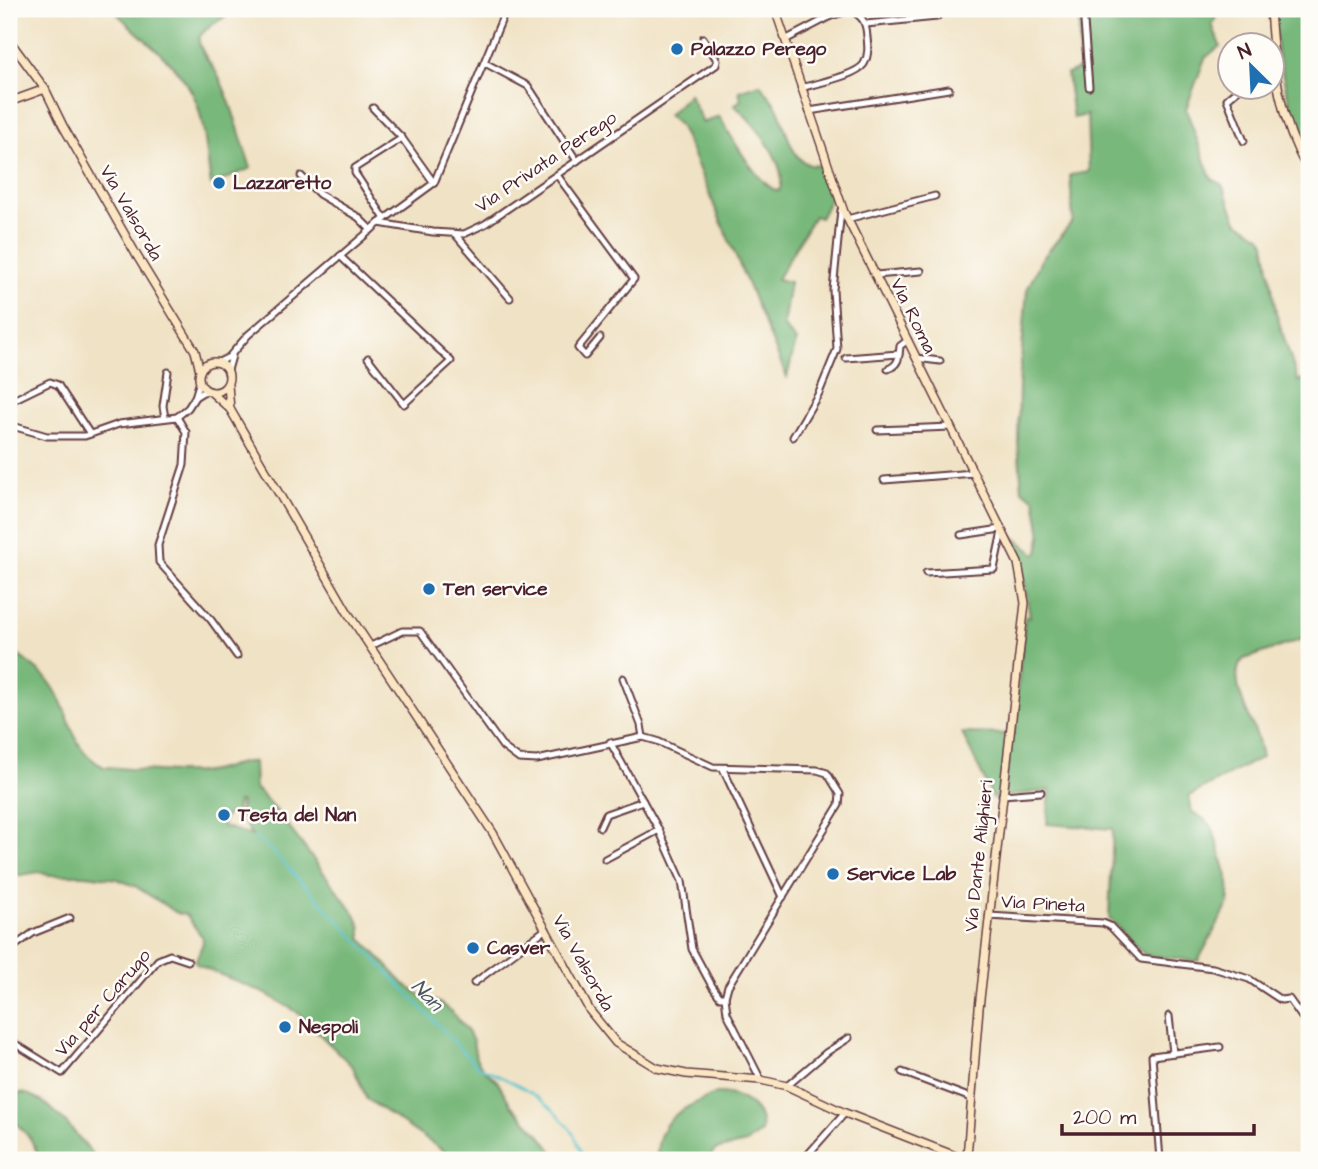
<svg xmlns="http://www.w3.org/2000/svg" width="1318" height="1169" font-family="'Architects Daughter',sans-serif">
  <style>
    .forest { fill: #78b87a; stroke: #616c52; stroke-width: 2; fill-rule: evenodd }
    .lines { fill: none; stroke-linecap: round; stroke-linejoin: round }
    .stream { stroke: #53c0cc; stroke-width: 2 }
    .street-casing { stroke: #633c42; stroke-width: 9 }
    .secondary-casing { stroke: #633c42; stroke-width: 10 }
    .street { stroke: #fff; stroke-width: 5 }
    .secondary { stroke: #fbe6c4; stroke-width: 7 }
    .poi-dot { fill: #1f6fb2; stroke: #fdfcf7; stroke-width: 2.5 }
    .labels { text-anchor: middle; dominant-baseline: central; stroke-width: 5; stroke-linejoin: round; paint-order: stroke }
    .poi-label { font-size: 19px; font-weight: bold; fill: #4a1f2b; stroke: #fdfcf7; text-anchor: start }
    .street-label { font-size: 19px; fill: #4a1f2b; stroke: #fdfcf7 }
    .water-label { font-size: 21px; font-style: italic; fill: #4d5763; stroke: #fdfcf7 }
  </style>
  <rect width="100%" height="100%" fill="#fdfcf7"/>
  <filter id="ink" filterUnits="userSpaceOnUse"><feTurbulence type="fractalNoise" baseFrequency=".0143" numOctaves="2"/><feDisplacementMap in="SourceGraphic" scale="14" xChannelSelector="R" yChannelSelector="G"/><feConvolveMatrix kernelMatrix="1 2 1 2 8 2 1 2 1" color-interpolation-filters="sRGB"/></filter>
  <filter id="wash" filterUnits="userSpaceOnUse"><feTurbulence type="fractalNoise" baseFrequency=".00686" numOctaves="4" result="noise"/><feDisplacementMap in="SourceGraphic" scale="28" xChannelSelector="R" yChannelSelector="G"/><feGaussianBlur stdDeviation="1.57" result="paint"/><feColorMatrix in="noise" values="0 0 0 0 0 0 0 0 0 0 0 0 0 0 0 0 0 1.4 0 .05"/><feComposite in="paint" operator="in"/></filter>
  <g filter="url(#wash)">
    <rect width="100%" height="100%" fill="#f0e2c4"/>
    <g class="forest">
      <path d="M113,9H237C229,15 201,29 199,39C198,49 211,64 216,72C232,101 240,137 251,168L211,185C207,159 205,125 196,101C181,63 139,38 113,9Z"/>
      <path d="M1079,9H1214L1216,19L1212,24L1220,46L1205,58L1186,109L1211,178L1222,185L1237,221L1261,236L1265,243L1276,313L1298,381L1309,379V637L1244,659C1226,674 1249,716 1256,734C1259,741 1260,749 1262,757L1189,796L1192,812L1204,819L1213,829L1229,883V903L1198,961L1145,955L1109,918L1113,829L1047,824L1050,790L993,798L962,733L1013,734L1025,616L1030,617L1021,562L1006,531L1035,554L1038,553L1041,536L1035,499L1022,490L1018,443L1019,385L1027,290L1041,260L1073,221L1070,175L1089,172L1087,115L1073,118L1067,74L1079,69Z"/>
      <path d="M1273,9H1309V142H1302L1298,137L1277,52Z"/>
      <path d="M760,84C766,92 772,99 777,107C786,124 791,170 818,165L832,196L820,218L814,216L777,279L790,282L783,326L796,341L787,377L689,146L679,125L668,115L689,94L703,123L719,116C730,134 759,188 779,191C791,166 753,121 734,105L741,100L739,91Z"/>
      <path d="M9,648C22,659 41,670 51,684C73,714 68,749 104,767C137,769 172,774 205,772C221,771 241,760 254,762L255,788L275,809L355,914L361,928V938L403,983L426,999L438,1002L451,1011L467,1030L473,1041L476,1058L483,1069L497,1081L511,1105L541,1136L559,1160H457L367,1099L353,1067L297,1012L266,994L198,965L195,962L203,943L202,937L186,915L177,913L135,886L117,879L86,875H48L39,872L15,876L9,871V814L12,803L9,786ZM238,802H241C237,821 244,822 253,836L222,826C223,817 227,813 236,812Z"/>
      <path d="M21,1093C49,1096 80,1139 97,1160H41L30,1138L9,1115V1094Z"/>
      <path d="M717,1093C737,1092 766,1108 761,1132L746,1143L715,1150L707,1160H657C656,1117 682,1109 717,1093Z"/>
    </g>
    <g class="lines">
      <path class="stream" d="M254,837L269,848L477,1066C514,1082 545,1096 571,1130C577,1138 580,1151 584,1160"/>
    </g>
  </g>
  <g filter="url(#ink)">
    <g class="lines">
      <g class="street-casing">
        <g id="street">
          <path d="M1083,9L1089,87"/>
          <path d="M866,24L937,17"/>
          <path d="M785,40L831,16L851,10C863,17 866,22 867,37C868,46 869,55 864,64C856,76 816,83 801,88"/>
          <path d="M485,63L528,86L577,161"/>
          <path d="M1240,88L1227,99L1244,141"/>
          <path d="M373,108L402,138"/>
          <path d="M809,111L949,89"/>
          <path d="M557,175L634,279L578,348L585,356L600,338"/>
          <path d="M301,176L319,194L358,217L371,230"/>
          <path d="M385,219L355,173V168L402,138L434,183"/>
          <path d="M847,219L935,196"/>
          <path d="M379,223L433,232L464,234L485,224L716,65L717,60L703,38"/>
          <path d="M455,234L510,298"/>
          <path d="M340,256L451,361L404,404L368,358"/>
          <path d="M876,275L921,271"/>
          <path d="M846,358L899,354"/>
          <path d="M916,358L940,361"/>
          <path d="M219,362L229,357L248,335L379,223L434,183L506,9"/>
          <path d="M888,369C899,365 899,357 900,346L908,340"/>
          <path d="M228,370L232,356"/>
          <path d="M195,397L203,392L210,391"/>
          <path d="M9,402L50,382L58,385L90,434"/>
          <path d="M177,417L186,432L184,465L158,545L159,562L211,620L237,656"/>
          <path d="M165,418L163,406L168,372"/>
          <path d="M9,425L47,436H85L119,424L177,417L188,408L195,397L200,381"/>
          <path d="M877,430L951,427"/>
          <path d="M793,437L819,393L837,349L833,290L841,210"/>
          <path d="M884,480L974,473"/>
          <path d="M961,535L1001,529"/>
          <path d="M926,573L994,569L1002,531"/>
          <path d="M371,646L402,631H420L503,747L519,759L537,760L643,737L657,741L713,767L817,770L827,773L840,794L839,805L728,986L725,997"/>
          <path d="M623,678L641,725L643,737"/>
          <path d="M610,742L659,830L682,881L692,949L712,986L720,997H725L727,1013L761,1080"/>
          <path d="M723,769L783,897"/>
          <path d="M1002,795L1041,792"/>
          <path d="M600,827L606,814L643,801"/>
          <path d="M605,859L659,830"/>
          <path d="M989,916L1103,923L1110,926L1141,959L1213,968L1249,979L1281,1000L1289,999L1309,1027"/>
          <path d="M9,950L33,933L70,918"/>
          <path d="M474,983L546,929"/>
          <path d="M1169,1016L1173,1053"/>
          <path d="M9,1040L62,1073L158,960L170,955L188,961"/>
          <path d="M902,1072L971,1098"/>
          <path d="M787,1086L827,1052L849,1038"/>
          <path d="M968,1159L984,1160"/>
          <path d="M803,1160L845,1113"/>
          <path d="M1160,1160L1152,1056L1220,1047"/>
        </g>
      </g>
      <g class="secondary-casing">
        <g id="secondary">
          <path d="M775,9L844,212L1018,563L1025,603L979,1008L967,1157"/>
          <path d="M1270,9C1274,70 1278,118 1309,172"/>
          <path d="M9,40L45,89L63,126L137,256L195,351L200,371"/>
          <path d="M9,102L45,89"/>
          <circle cx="214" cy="377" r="15"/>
          <path d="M228,385L230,409"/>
          <path d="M211,392L230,409L348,613L493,833L590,1011L616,1043L657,1068L686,1074L761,1080L787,1086L845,1113L958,1157"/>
        </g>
      </g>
      <use href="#street" class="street"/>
      <use href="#secondary" class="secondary"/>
    </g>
  </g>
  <g class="poi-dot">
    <circle cx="677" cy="49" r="7"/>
    <circle cx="219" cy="183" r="7"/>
    <circle cx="429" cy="589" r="7"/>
    <circle cx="224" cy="815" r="7"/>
    <circle cx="833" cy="874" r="7"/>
    <circle cx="473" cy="948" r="7"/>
    <circle cx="285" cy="1027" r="7"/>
  </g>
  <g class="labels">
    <g class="poi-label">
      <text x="691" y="49">Palazzo Perego</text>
      <text x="233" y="183">Lazzaretto</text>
      <text x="443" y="589">Ten service</text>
      <text x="238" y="815">Testa del Nan</text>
      <text x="847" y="874">Service Lab</text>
      <text x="487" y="948">Casver</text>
      <text x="299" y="1027">Nespoli</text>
    </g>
    <g class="street-label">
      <text transform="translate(546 162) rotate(-34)">Via Privata Perego</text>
      <text transform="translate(131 213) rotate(60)">Via Valsorda</text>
      <text transform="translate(913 316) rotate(64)">Via Roma</text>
      <text transform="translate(979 856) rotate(-84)">Via Dante Alighieri</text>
      <text transform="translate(1043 904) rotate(3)">Via Pineta</text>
      <text transform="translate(583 963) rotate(61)">Via Valsorda</text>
      <text transform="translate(103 1003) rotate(-49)">Via per Carugo</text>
    </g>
    <g class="water-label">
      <text transform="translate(427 995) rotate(46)">Nan</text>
    </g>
  </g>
  <rect width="1318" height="1169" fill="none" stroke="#fdfcf7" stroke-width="35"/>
  <g transform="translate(1251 66) rotate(336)"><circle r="33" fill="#fdfcf7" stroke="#b5a4a5" stroke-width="2"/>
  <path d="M0-5L12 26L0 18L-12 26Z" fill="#1f6fb2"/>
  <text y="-10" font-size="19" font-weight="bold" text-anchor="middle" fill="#4a1f2b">N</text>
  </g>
  <path d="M1062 1124v10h192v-10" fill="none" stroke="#4a1f2b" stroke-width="3.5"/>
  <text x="1073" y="1124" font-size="21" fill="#4a1f2b" stroke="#fdfcf7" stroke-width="5" paint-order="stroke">200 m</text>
</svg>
